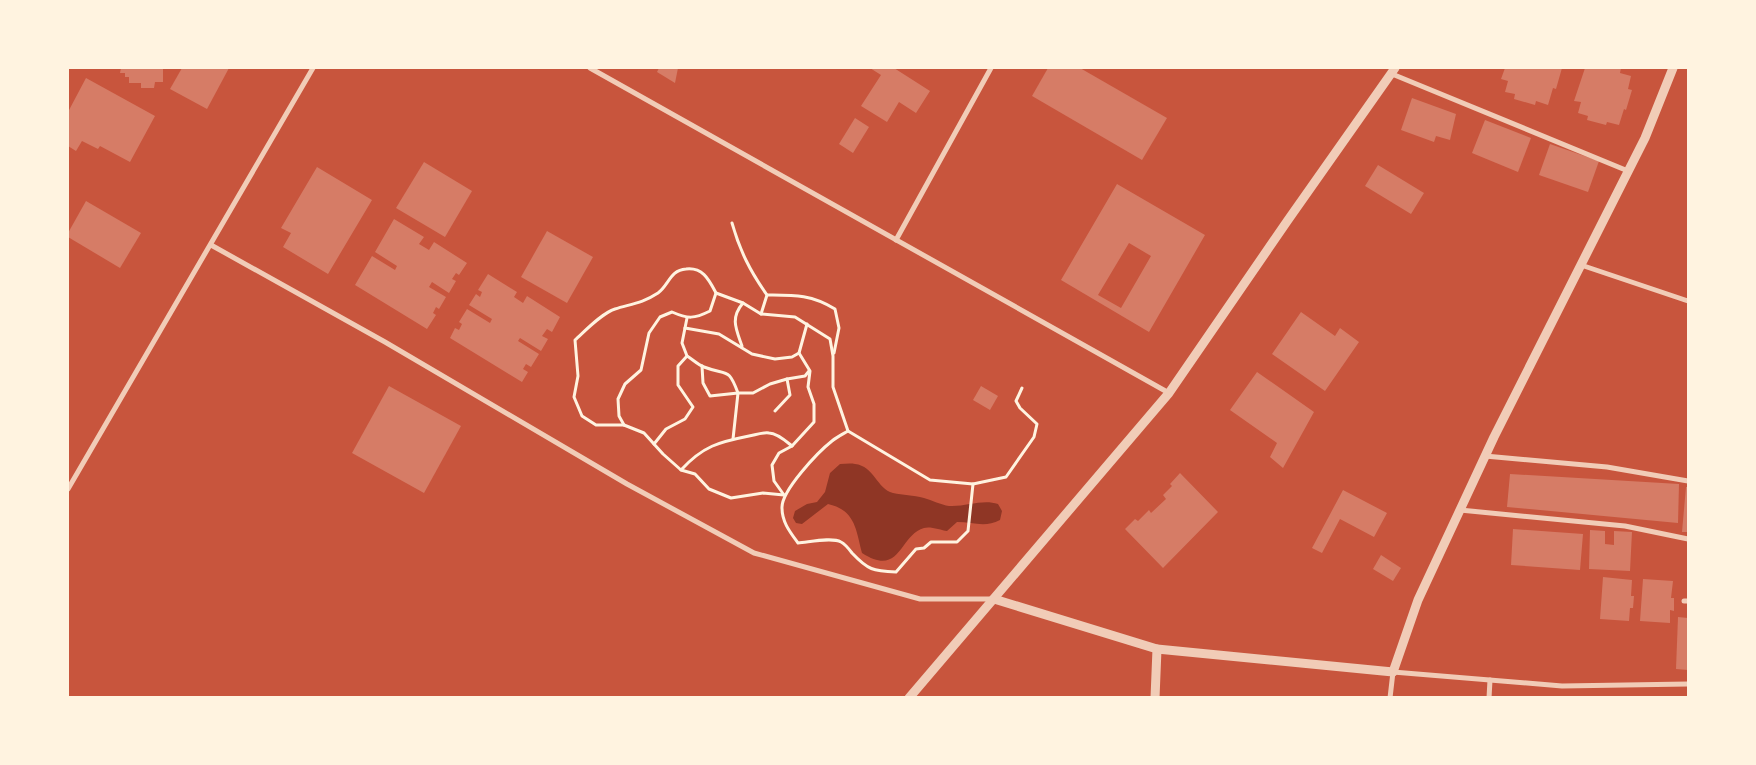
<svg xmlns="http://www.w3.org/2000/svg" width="1756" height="765" font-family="Merriweather,serif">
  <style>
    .water { fill: #8f3625 }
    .building { fill: #d67c66; fill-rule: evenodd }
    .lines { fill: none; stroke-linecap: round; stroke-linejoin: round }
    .path { stroke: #fff3e0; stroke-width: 3 }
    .minor { stroke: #f1ccb7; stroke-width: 5 }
    .tertiary { stroke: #f1ccb7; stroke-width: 9 }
  </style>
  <rect width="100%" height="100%" fill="#c8553d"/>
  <path class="water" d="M840,464C845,464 850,463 855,464C874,466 877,489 893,493C903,495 913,495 924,498C932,500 941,505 949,506C966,507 982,499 998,504L1002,511L1000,520C985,528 973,522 957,522L947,531C941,530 930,526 924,528C899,535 901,578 862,553C856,529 855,510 828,504L802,524L796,523L793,518L795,511L807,504L817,502L825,492L830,473Z"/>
  <g class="building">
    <path d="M121,68H163V82H155L154,88H141V83H129V77H125V73H120Z"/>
    <path d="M182,68H229L207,109L170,89Z"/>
    <path d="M659,68H678L675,83L657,72Z"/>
    <path d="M870,68H894L930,91L916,113L899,102L887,122L861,106L881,75Z"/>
    <path d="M1048,68H1080L1167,118L1142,160L1032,96Z"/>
    <path d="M1505,68H1562L1556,89L1553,88L1548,105L1536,101L1535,105L1514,99L1515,94L1505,92L1508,81L1501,79Z"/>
    <path d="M1585,68H1621L1620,73L1631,76L1628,89L1632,90L1626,110L1624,109L1619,125L1607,122L1606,125L1587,120L1588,116L1578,113L1581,102L1574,101Z"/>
    <path d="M86,78L155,116L130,162L100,146L98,149L82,141L76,151L68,146V112Z"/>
    <path d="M1412,98L1456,114L1450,140L1436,136L1434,142L1401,130Z"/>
    <path d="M855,118L869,127L853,153L839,144Z"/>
    <path d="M1485,120L1531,138L1518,172L1472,153Z"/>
    <path d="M1550,144L1599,161L1588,192L1539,175Z"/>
    <path d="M424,162L472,191L445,237L396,208Z"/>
    <path d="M1378,165L1424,193L1411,214L1365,186Z"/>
    <path d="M317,167L372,200L328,274L283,247L291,233L281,228Z"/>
    <path d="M1117,184L1205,235L1149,332L1061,280ZM1129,243L1151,256L1121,308L1098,295Z"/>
    <path d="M86,201L141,233L120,268L68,237V233Z"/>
    <path d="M394,219L424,237L419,244L429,250L434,242L467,263L459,275L456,273L452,279L456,281L449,293L432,282L429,287L446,297L439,309L436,307L433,313L436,315L427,329L355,285L372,256L395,270L397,266L375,252Z"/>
    <path d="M547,231L593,257L567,303L521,277Z"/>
    <path d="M488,274L517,292L514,297L523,303L527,296L560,317L552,332L547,329L542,336L548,339L541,351L520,338L518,341L539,354L531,367L526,364L523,369L528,372L522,382L450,338L455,328L459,330L462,324L459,322L467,309L490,323L492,319L469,305L476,294L480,297L482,292L478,290Z"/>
    <path d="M1301,312L1335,336L1340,328L1359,342L1325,391L1272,354Z"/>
    <path d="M1257,372L1314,412L1283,468L1270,457L1277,443L1230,410Z"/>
    <path d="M389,386L461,426L424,493L352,453Z"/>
    <path d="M981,386L998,396L990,410L973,400Z"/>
    <path d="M1180,473L1218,512L1163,568L1125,529L1135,519L1138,521L1149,510L1151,513L1166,499L1163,495L1172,486L1170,484Z"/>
    <path d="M1510,474L1679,484L1678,523L1507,507Z"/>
    <path d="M1686,487H1688V532H1682Z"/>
    <path d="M1343,490L1387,513L1374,537L1340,519L1322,553L1312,548Z"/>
    <path d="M1513,529L1583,534L1580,570L1511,565Z"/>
    <path d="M1590,530L1605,531V544L1614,545V531L1632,532L1630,571L1589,569Z"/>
    <path d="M1381,555L1401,568L1393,581L1373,569Z"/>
    <path d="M1603,577L1632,580L1631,596H1634L1633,608H1630L1629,621L1600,619Z"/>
    <path d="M1643,579L1673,581L1671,598H1674V611L1670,610V623L1640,621Z"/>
    <path d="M1678,617L1688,618V670L1676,669Z"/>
  </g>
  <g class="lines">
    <g class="path">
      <path d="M732,223C740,251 750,271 767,295L761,314L743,303L716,293C709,280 703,267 686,269C670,270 669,285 658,293C643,303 631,304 615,309C602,313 585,331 575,340L578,376L574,397L582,416L596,425H624L644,433L663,454L681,470L695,474L709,489L731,498L763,493L784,495"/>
      <path d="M767,295C793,295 811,294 835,309L839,328L834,353"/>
      <path d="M761,314L795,317L830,339L833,356V387L848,431L930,480L973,484L1006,477L1034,437L1037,424L1020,408L1016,401L1022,388"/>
      <path d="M685,328L719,334L752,354L775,359L792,357L799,353L807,324"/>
      <path d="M742,346C736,329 730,318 743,303"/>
      <path d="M687,356C692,359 698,365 704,367C727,376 728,366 738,393H753L770,384L787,379L790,395L775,411"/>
      <path d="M702,366L703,383L710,396L738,393L733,439"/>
      <path d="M787,379L805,376L809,371"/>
      <path d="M624,425L619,416L618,399L625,384L641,370L649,333L660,317L672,312C688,319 694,319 710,311L716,293"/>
      <path d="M848,431C843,434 837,437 832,441C818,452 781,491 782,508C782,522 790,532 798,543C810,542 832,537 841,542C845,544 849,549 852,553C868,570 873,571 896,572L916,549L924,548L931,542H957L968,531L973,484"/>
      <path d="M654,444L666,429L685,419L693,407L678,385V366L687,356L682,343L687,318"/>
      <path d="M681,470C703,446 719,442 749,436C755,435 763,432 769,433C777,433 786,441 792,446"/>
      <path d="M784,495L774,481L772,465L779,453L792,446L814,422V404L808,387L810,371L799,353"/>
    </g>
    <g class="minor">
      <path d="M590,68L1169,393"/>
      <path d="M1392,74L1628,171"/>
      <path d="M896,240L991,68"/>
      <path d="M211,245L385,342L627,484L754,553L920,599H993"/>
      <path d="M1581,265L1688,301"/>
      <path d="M1485,456L1607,467L1688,481"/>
      <path d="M68,489L313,68"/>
      <path d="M1460,510L1625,526L1688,539"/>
      <path d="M1684,601H1688"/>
      <path d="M1390,698L1393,672L1562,686L1688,684"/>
      <path d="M1489,698L1490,680"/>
    </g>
    <g class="tertiary">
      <path d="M994,599L1157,649L1155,698"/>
      <path d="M1157,649L1393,672L1418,600L1494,437L1645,138L1673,68"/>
      <path d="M909,698L1169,393L1288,220L1395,68"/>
    </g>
  </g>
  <rect width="1756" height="765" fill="none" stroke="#fff3e0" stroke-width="138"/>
</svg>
